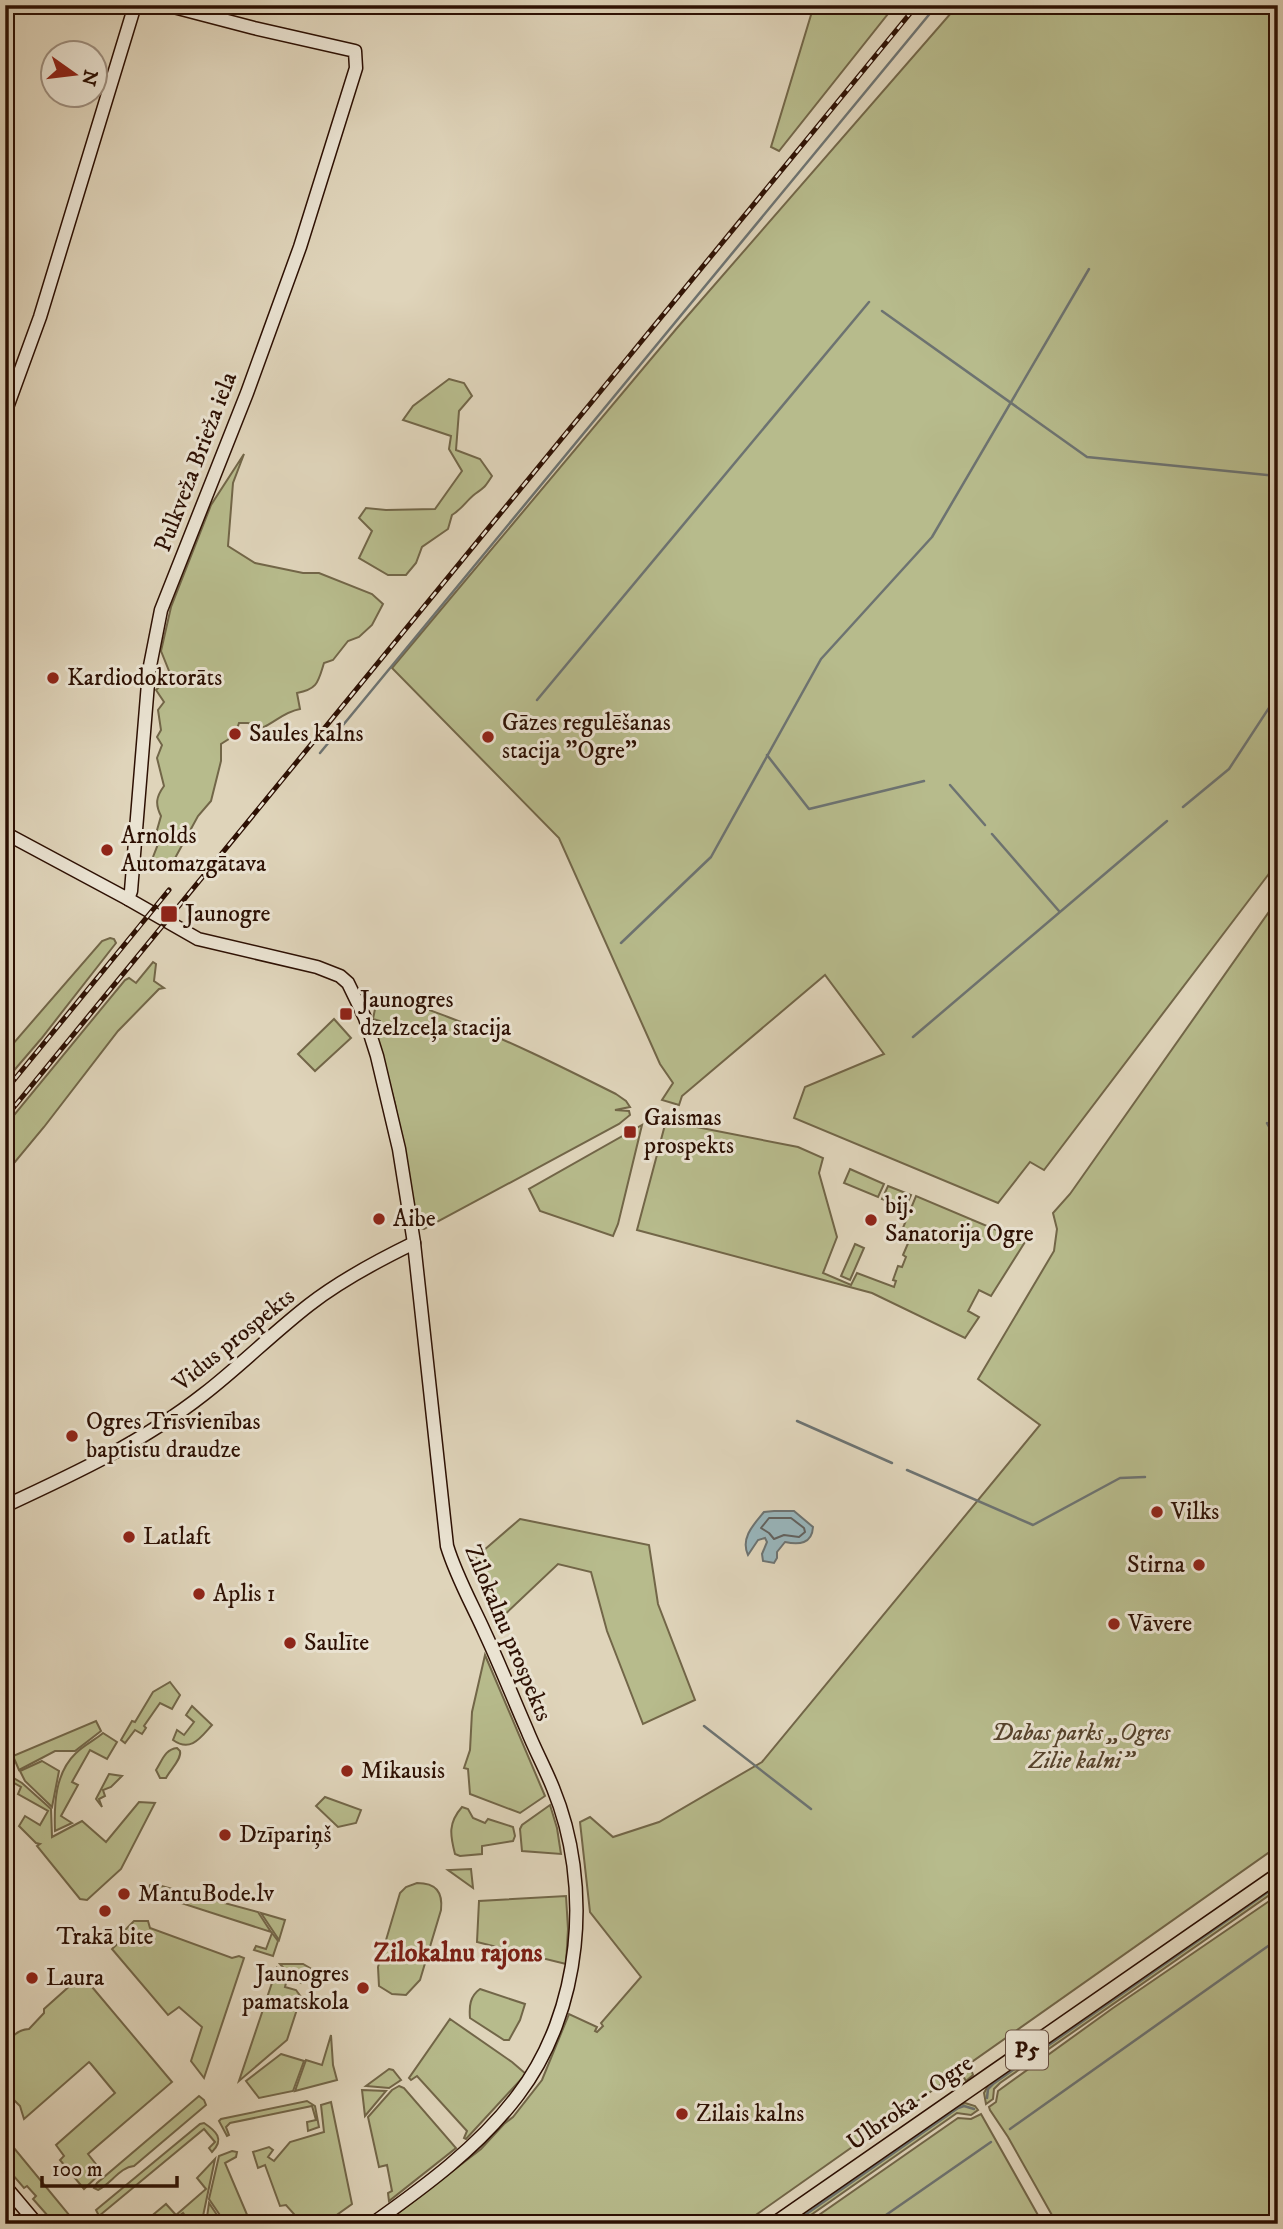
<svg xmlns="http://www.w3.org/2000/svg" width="1283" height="2229" font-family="'IM FELL DW Pica',serif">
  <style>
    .green { fill: #b7bb8c; stroke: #726648; stroke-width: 2 }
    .water { fill: #98b5bb; stroke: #6d7371; stroke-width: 2 }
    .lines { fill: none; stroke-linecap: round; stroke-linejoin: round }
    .shore { stroke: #62625f; stroke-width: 2 }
    .stream { stroke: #6d7371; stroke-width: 2.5 }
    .secondary-casing { stroke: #2d1003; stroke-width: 15 }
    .primary-casing { stroke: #2d1003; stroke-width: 17 }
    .secondary { stroke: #eae3d2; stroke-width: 12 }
    .primary { stroke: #dfd4ba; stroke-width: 14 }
    .rail-casing { stroke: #2d1003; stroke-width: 5 }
    .rail { stroke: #eae3d2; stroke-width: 2.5; stroke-dasharray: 8; stroke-linecap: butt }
    .poi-dot { fill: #8f2418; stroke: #eae3d2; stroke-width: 2.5 }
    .labels { text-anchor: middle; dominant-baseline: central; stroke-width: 6; stroke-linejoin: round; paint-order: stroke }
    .shield { fill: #eae3d2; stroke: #664f41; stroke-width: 2 }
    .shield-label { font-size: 23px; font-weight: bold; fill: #2d1003 }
    .street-label { font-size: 24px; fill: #2d1003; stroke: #eae3d2 }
    .poi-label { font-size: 24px; fill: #2d1003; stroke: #eae3d2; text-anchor: start }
    .park-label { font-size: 24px; font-style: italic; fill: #56432c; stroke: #eae3d2 }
    .neighbourhood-label { font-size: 26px; font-weight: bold; fill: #7a1f14; stroke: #eae3d2 }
  </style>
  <rect width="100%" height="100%" fill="#dfd4ba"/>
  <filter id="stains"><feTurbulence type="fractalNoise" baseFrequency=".00286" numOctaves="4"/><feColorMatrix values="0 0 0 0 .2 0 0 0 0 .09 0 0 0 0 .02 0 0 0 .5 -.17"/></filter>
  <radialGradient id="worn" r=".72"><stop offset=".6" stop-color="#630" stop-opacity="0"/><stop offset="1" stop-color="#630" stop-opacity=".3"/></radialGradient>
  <g class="green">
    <path d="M814,5H895L779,151L771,147Z"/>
    <path d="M958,5L1278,6V860L1268,875L1044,1170L1030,1162L998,1203L794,1118L805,1087L884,1054L825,975L682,1096L679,1105L662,1100L673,1083L660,1064L559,838L392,668L677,328Z"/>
    <path d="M449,379L464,383L472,396L459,411L456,450L480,459L492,476C485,487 485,487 475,494C467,500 462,509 452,515L448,529L422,547L416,563L406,575H388L359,558L372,531L359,518L366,508L386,510L435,509L462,471L449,449L451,436L403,420L413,406Z"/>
    <path d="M244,454L233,483L228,546L255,563L303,573H319L372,594L383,604L372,625L359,637L348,641L333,660L324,663C318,682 318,689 297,693L300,709C284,712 277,721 262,728L248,723H239L235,735L221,744V761L211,801L198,816L168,871L156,870L153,857L158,844L157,830L161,816C155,804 156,797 164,786L157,758L162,745L157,737L161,730L158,710L164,702L156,690L171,676L161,651L171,607L211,505Z"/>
    <path d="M1278,899V1846L969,2064L973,2075L966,2081L960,2071L743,2224H384L481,2149L504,2124L513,2117L542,2080L569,2014L597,2027L595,2031L597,2032L603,2026L601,2023L641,1977L590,1912L580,1822L590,1817L613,1837L659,1822L762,1762L1040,1425L978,1379L1054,1251L1057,1229L1053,1213L1070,1194Z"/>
    <path d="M110,938L114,939L116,943L41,1039L5,1081V1053L102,941Z"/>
    <path d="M153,962L156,964L154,981L164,988L159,989L118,1031L44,1127L5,1174V1126L125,980L129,978L136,983Z"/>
    <path d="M386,998C407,1000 428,1010 448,1017C506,1039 560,1066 616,1094L626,1101L630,1107L615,1110L629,1111L630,1115L619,1124L424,1229L418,1227L434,1218L416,1225L395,1104L372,1022L380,1023V1021L373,1019L375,1009Z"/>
    <path d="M334,1019L351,1038L315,1071L298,1054Z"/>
    <path d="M666,1121L798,1147L823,1158L819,1173L837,1237L823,1273L851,1285L857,1273L894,1287L896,1281L893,1280L898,1266L902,1267L906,1257L903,1255L909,1241L900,1235L916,1196L1025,1242L991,1296L979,1290L968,1311L979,1317L965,1338L872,1293L637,1230Z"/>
    <path d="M642,1125L618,1224L613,1236L540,1211L529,1189Z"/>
    <path d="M850,1169L884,1184L878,1197L844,1183Z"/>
    <path d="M888,1186L911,1195L905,1209L882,1199Z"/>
    <path d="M855,1244L864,1248L850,1280L841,1276Z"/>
    <path d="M520,1519L649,1545L658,1604L695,1700L643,1724L607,1631L591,1572L558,1564L499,1620L476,1557Z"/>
    <path d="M485,1655L545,1796L520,1813L470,1794L468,1769L464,1768L470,1750L472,1712Z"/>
    <path d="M170,1682L180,1695L172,1709L160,1703L144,1726L146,1728L142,1734L135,1730L125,1743L121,1740L132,1721L135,1722L153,1692Z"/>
    <path d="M192,1706L212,1725C201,1737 191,1753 173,1740L177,1730L184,1735L194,1722L186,1715Z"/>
    <path d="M96,1721L101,1731L75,1751H55L19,1770L13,1756Z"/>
    <path d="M103,1733L117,1742L107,1759L90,1750L72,1782L78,1785L61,1816L72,1823L55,1831C54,1804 55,1773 76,1753C84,1745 95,1740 103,1733Z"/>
    <path d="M177,1748L180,1751C182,1759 170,1770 166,1778H160L156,1770C162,1761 165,1749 177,1748Z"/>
    <path d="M42,1761L59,1771L52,1807L25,1781L20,1771Z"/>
    <path d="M5,1773L22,1783L51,1809L52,1837L82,1821L106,1842L139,1802L155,1803L121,1869L87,1900L80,1899L37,1846L40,1844L36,1843L19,1826L25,1816L40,1825L48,1811L18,1794L21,1787L5,1778Z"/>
    <path d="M109,1774L122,1776L111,1787L103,1790L105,1796L99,1799L102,1807L96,1799Z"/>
    <path d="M325,1797L361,1810L356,1823L338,1827L316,1806Z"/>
    <path d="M550,1805L557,1828L561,1854L522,1851L520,1829L522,1825Z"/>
    <path d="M462,1807L468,1809L473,1818L485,1823L488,1819L513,1827L515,1836L513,1841L482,1846V1854L460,1856L455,1854C450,1835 448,1823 462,1807Z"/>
    <path d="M471,1869L473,1888L448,1870Z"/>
    <path d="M417,1883C436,1883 443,1892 441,1910L420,1980L406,1995L392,1994L379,1986L378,1967L400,1893L406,1887Z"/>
    <path d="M154,1884L258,1912L271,1932L147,1892L150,1885Z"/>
    <path d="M1278,1884V1889L1000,2083L994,2089L993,2099L986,2104L984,2093L989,2084Z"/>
    <path d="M1278,1895V2224H1057L1008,2137L990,2110L989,2107L996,2102L998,2091L1113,2008Z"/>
    <path d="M566,1896L568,1929L566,1964L477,1942L479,1901Z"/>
    <path d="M261,1913L285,1920L279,1940Z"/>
    <path d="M134,1921H148L150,1928L232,1958L239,1956L244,1958L204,2078L191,2061L202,2027L179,2007L168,2015L112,1949L124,1938L121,1934Z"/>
    <path d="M272,1933L278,1941L273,1956L254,1950L256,1946L266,1949Z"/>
    <path d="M280,1964H303L310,1968L301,1983L294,1980Z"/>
    <path d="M277,1968L287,1979L285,1987L296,1990L301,1997L287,2040L239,2081Z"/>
    <path d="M82,1975L172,2082L88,2154L102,2172L84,2189L60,2160L64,2156L56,2145L115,2093L91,2064L89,2062L24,2119L20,2106L5,2091C5,2069 0,2031 29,2029L44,2013V2009Z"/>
    <path d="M480,1989L525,2004L520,2020L509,2040H504L470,2018C469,2006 470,1996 480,1989Z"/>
    <path d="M450,2019L512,2062L526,2074L466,2139L464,2138L467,2131L417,2076L411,2080L409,2078Z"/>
    <path d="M331,2035L333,2065L337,2080L295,2091L306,2060L322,2065Z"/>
    <path d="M281,2054L304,2061L293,2091L259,2098L246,2081Z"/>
    <path d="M389,2069L393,2070L401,2080L389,2088L366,2086Z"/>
    <path d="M399,2086L404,2088L456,2148L389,2201L388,2193L392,2191L387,2165L379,2167L368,2117L392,2090Z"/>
    <path d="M362,2090L386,2091L365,2116Z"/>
    <path d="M199,2096L204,2100L206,2105L134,2166C120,2167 111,2184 98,2190L94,2188L97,2183Z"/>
    <path d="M307,2101L315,2106L319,2127L308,2131L307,2122L316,2120L312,2106L230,2123L226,2127L229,2135L227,2136L219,2121L221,2119Z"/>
    <path d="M331,2102L352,2204L324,2224H288L294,2214L286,2205L280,2206L265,2165L258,2168L253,2152L269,2147L273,2150L268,2157L274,2161L290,2142L324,2132L321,2105Z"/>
    <path d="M965,2103L975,2106L978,2110L971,2115L957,2113L798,2224H788L958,2106Z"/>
    <path d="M981,2114L1043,2224H806L958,2118L971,2119Z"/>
    <path d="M204,2123C216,2131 225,2139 212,2152L209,2148L215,2142L204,2129L99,2216L96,2210L200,2124Z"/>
    <path d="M5,2147L10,2152L14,2148L70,2216L60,2224H55L33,2199L36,2196L27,2186L24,2188L5,2166Z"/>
    <path d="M232,2151L237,2152L236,2157L225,2163L251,2224H226L209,2199L219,2156Z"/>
    <path d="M215,2159L203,2216L204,2224H191L183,2213L169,2224H142L166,2204L176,2215L206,2189L197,2178Z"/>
    <path d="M209,2203L223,2224H206Z"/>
  </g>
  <path class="water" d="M774,1511H794L813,1527C812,1544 799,1545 785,1542L777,1552V1558L774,1563L763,1561L762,1554L767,1542L765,1538L758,1540L748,1555C740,1538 754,1524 764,1512Z"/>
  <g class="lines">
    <path class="shore" d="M769,1518H791L804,1528L805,1532L799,1537L784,1535L774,1539L769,1533L761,1528Z"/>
    <g class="stream">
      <path d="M882,311L1087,457L1278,476"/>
      <path d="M537,700L869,302"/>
      <path d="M320,753L937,5"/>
      <path d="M767,755L809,809L924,781"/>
      <path d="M950,785L985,825"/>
      <path d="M1183,807L1229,769L1278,694"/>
      <path d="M992,834L1059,911"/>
      <path d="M621,943L711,857L821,659L932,537L1089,269"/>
      <path d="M913,1037L1167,821"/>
      <path d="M1267,1123L1278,1142"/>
      <path d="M797,1421L892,1463"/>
      <path d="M907,1470L1033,1525L1120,1478L1145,1477"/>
      <path d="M704,1726L811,1809"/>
      <path d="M987,2098L988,2089L993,2084L1278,1885"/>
      <path d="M1010,2129L1278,1939"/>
      <path d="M792,2224L958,2108L964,2106L974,2109"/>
      <path d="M873,2224L991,2142"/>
    </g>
    <g class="secondary-casing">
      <g id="secondary">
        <path d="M5,413L40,317L135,5"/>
        <path d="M5,833L128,899L198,939L317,967L340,976L348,983L365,1018L377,1056L399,1149L414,1243L447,1546C456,1576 472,1604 485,1633C500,1665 513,1698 527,1730C535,1750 545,1768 553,1788C593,1885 582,2011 518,2095C479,2147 424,2187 372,2224"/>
        <path d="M128,899L131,891L149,671L161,610L247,393L300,247L356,68L355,51L254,28L166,5"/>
        <path d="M5,1506C74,1474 143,1442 204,1394C240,1366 273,1333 309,1305C341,1280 379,1260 414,1243"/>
        <path d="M5,2186L37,2224"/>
      </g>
    </g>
    <g class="primary-casing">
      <path id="primary" d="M775,2224L1278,1875"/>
    </g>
    <use href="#secondary" class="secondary"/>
    <use href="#primary" class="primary"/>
    <g class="rail-casing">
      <g id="rail">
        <path d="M5,1091L169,890"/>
        <path d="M5,1118L917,5"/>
      </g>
    </g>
    <use href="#rail" class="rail"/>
  </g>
  <g class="poi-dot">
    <circle cx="53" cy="678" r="7"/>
    <circle cx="235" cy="734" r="7"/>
    <circle cx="488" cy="737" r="7"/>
    <circle cx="107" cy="850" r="7"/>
    <rect x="160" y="905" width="18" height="18" rx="3.5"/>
    <rect x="339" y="1007" width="14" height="14" rx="3.5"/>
    <rect x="623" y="1125" width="14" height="14" rx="3.5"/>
    <circle cx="379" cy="1219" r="7"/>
    <circle cx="871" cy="1220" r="7"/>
    <circle cx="72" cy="1436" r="7"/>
    <circle cx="1157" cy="1512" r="7"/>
    <circle cx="129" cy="1537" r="7"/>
    <circle cx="1199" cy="1565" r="7"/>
    <circle cx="199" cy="1594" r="7"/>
    <circle cx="1114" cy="1624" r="7"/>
    <circle cx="290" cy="1643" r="7"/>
    <circle cx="347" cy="1771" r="7"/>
    <circle cx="225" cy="1835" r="7"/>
    <circle cx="124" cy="1894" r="7"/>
    <circle cx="105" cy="1911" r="7"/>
    <circle cx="32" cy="1978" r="7"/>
    <circle cx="363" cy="1988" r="7"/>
    <circle cx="682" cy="2114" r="7"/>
  </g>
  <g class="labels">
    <rect class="shield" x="1006" y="2030.5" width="42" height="39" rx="5"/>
    <g class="shield-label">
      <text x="1027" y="2050">P5</text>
    </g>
    <g class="street-label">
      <text transform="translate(196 462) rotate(-69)">Pulkveža Brieža iela</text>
      <text transform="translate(234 1340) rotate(-39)">Vidus prospekts</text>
      <text transform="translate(508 1633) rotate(67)">Zilokalnu prospekts</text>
      <text transform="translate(910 2103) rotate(-35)">Ulbroka - Ogre</text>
    </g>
    <g class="poi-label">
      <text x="67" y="678">Kardiodoktorāts</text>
      <text x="502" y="723">Gāzes regulēšanas<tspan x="502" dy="28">stacija "Ogre"</tspan></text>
      <text x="249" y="734">Saules kalns</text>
      <text x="121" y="836">Arnolds<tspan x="121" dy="28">Automazgātava</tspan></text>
      <text x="185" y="914">Jaunogre</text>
      <text x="360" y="1000">Jaunogres<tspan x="360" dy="28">dzelzceļa stacija</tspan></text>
      <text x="644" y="1118">Gaismas<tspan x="644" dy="28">prospekts</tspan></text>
      <text x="885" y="1206">bij.<tspan x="885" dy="28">Sanatorija Ogre</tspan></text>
      <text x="393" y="1219">Aibe</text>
      <text x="86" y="1422">Ogres Trīsvienības<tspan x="86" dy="28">baptistu draudze</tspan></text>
      <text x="1171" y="1512">Vilks</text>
      <text x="143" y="1537">Latlaft</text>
      <text x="1185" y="1565" text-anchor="end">Stirna</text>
      <text x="213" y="1594">Aplis 1</text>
      <text x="1128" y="1624">Vāvere</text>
      <text x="304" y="1643">Saulīte</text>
      <text x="361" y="1771">Mikausis</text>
      <text x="239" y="1835">Dzīpariņš</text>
      <text x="138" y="1894">MantuBode.lv</text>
      <text x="105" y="1937" text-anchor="middle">Trakā bite</text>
      <text x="349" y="1974" text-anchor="end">Jaunogres<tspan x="349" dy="28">pamatskola</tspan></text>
      <text x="46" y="1978">Laura</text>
      <text x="696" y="2114">Zilais kalns</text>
    </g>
    <g class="park-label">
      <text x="1081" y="1733">Dabas parks „Ogres<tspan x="1081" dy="28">Zilie kalni”</tspan></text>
    </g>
    <g class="neighbourhood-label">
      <text x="458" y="1953">Zilokalnu rajons</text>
    </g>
  </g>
  <rect width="1283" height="2229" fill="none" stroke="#dfd4ba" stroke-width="28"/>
  <rect x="7" y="7" width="1269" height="2215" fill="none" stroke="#2d1003" stroke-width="3.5"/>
  <rect x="14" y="14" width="1255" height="2201" fill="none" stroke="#2d1003" stroke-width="2"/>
  <g transform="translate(74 74) rotate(104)"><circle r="33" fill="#eae3d2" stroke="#9e8f7f" stroke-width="2"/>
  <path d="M0-5L12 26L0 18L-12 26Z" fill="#8f2418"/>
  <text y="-10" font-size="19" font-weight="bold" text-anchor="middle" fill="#2d1003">N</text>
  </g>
  <path d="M42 2176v10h135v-10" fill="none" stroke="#2d1003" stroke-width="3.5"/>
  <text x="52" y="2176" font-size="21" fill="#2d1003" stroke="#eae3d2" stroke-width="5" paint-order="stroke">100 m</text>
  <rect width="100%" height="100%" filter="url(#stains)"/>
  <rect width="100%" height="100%" fill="url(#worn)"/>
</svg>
